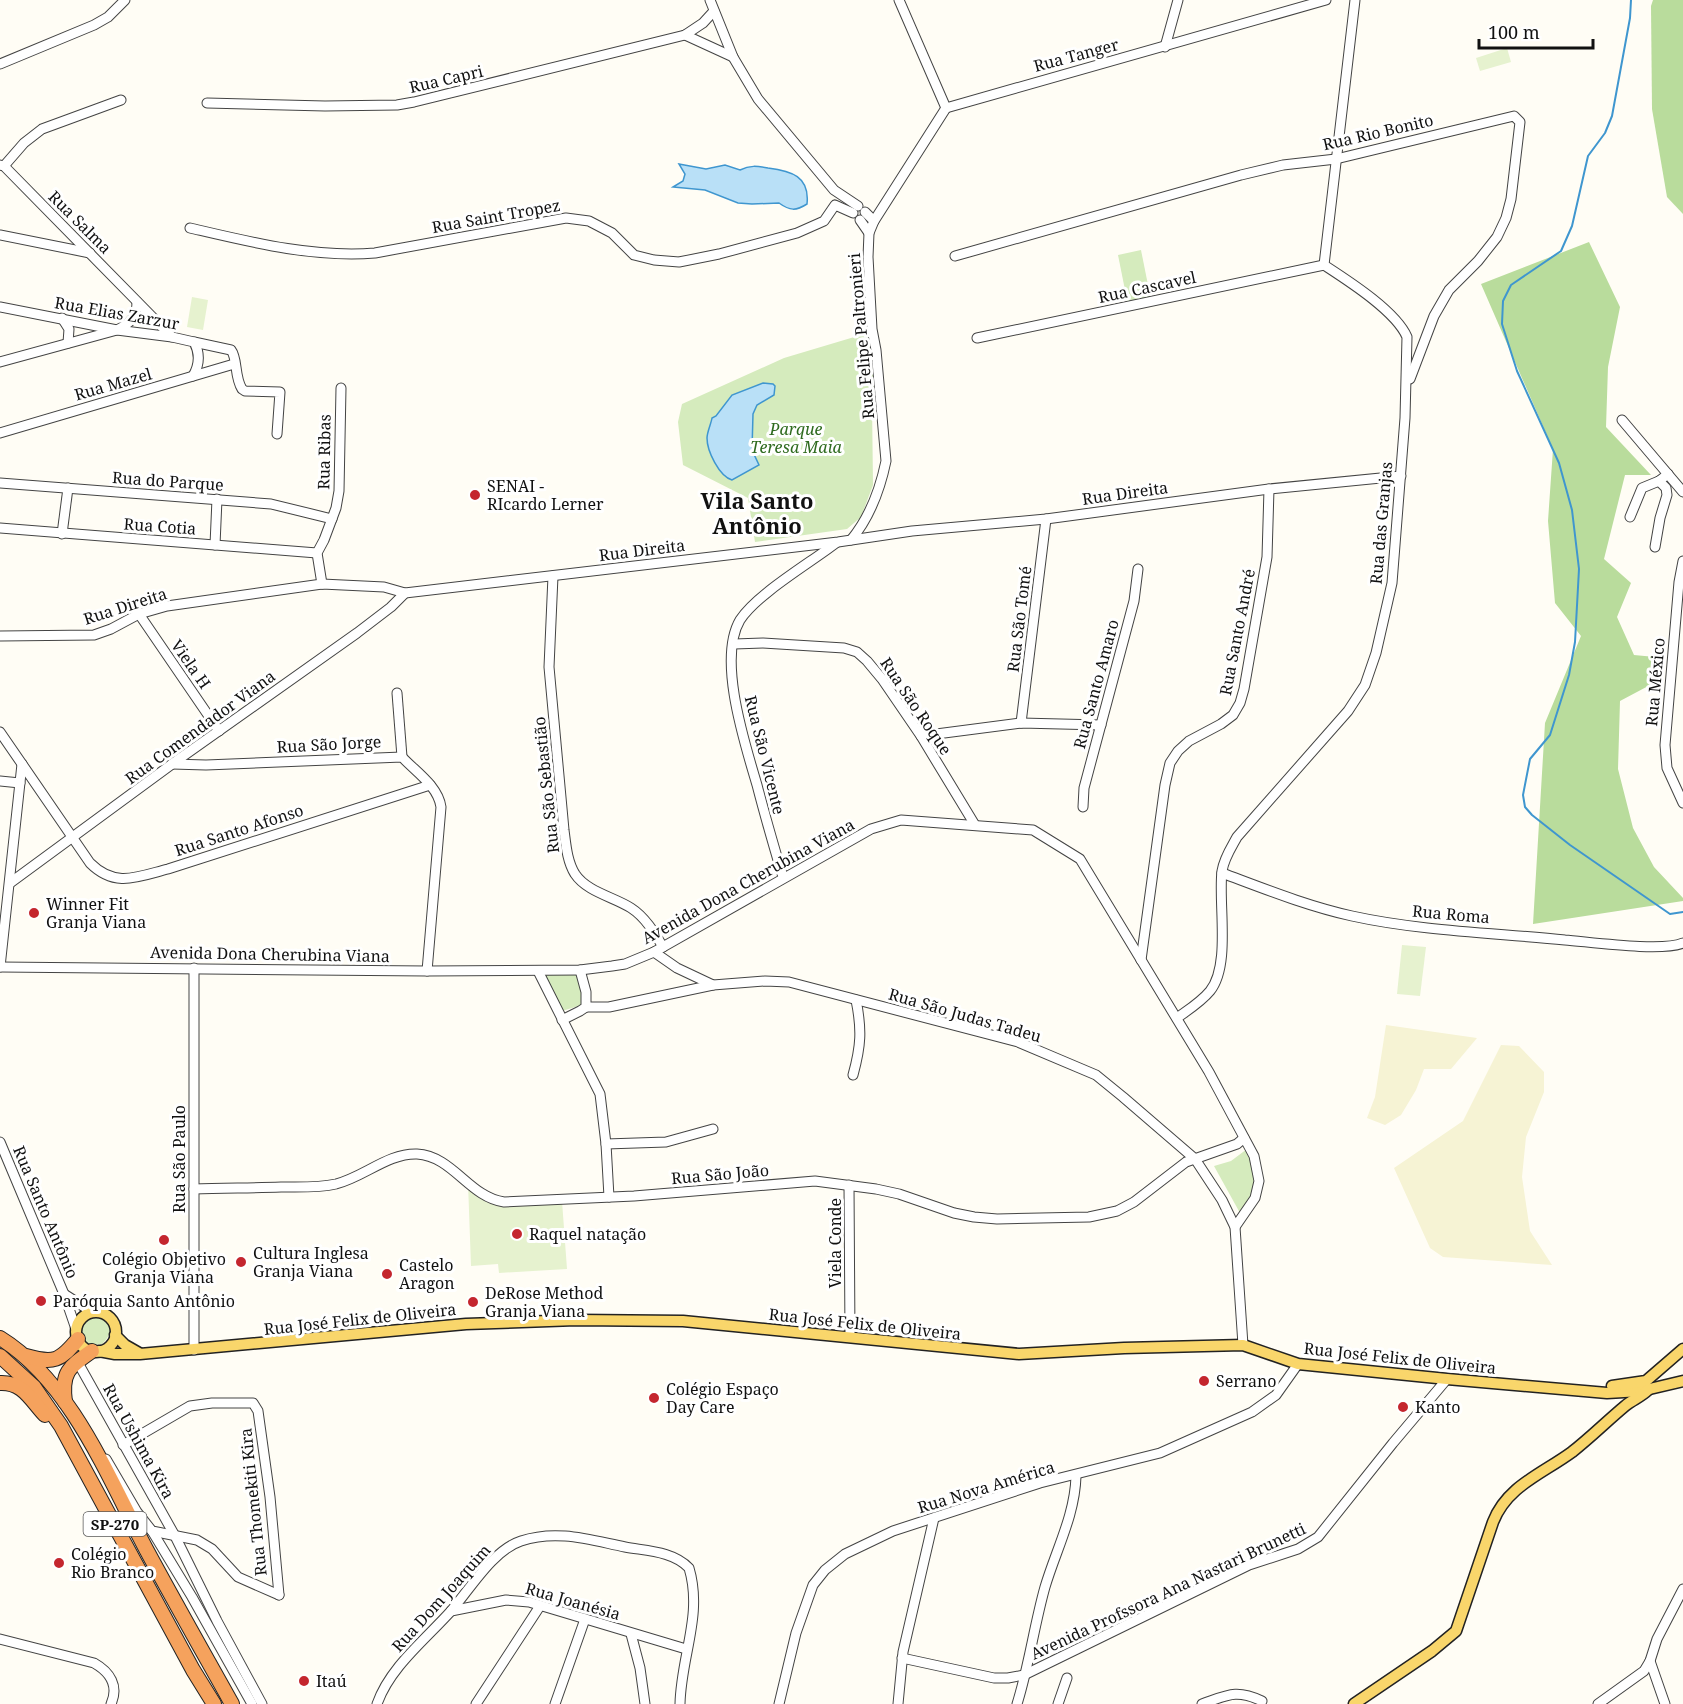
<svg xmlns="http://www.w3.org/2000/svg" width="1683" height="1704" font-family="'Noto Serif',serif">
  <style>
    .farmland { fill: #f6f3d4 }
    .green { fill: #d5ebbd }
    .forest { fill: #b9dc9c }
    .pitch { fill: #e6f2cf }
    .water { fill: #b9e0f7; stroke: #3f96cf; stroke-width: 1.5 }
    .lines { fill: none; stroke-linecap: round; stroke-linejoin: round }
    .stream { stroke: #3f96cf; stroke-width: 2 }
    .minor-casing { stroke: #444; stroke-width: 11 }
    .major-casing { stroke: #222; stroke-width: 13 }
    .highway-casing { stroke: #222; stroke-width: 16 }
    .minor { stroke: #fff; stroke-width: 9 }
    .major { stroke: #f9d66b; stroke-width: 10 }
    .highway { stroke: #f5a25d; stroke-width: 14 }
    .poi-dot { fill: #c4262e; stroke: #fff; stroke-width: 2 }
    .labels { text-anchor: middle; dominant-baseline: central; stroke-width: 6; stroke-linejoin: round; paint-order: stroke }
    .shield { fill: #fff; stroke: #585858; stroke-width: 1.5 }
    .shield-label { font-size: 15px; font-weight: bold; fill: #111 }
    .street-label { font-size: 16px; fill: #111; stroke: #fff }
    .park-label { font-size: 16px; font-style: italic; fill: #2f6b1f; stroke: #fff }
    .poi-label { font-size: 16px; fill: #111; stroke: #fff; text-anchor: start }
    .district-label { font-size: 22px; font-weight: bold; fill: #111; stroke: #fff }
  </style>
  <rect width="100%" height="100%" fill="#fffdf5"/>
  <g class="farmland">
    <path d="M1386,1025L1477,1038L1451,1069H1424L1416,1090L1401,1115L1385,1125L1367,1118L1375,1097Z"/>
    <path d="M1501,1045L1519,1046L1544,1072V1092L1526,1137L1522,1177L1530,1231L1552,1265L1443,1257L1430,1248L1394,1168L1463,1121Z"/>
  </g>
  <g class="green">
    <path d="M1141,250L1151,300L1128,305L1118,255Z"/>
    <path d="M871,332L877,399L872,403L873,485L861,517L847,529L755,542L748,498L683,465L678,422L682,404L784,358Z"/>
    <path d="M542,974H577L585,1004L562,1011Z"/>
    <path d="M1247,1149C1259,1180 1259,1186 1240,1213L1214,1166L1231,1161Z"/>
    <path d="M92,1312C113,1311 116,1332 102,1344L86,1346C75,1336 78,1319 92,1312Z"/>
  </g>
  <g class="forest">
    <path d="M1653,0H1683V214L1667,197L1652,109L1651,6Z"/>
    <path d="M1589,242L1620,307L1608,367L1606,427L1651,475H1625L1604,559L1631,583L1617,617L1634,655L1666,658L1652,684L1620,701L1618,769L1633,828L1654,867L1683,898V901L1533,924L1545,723L1581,636L1555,603L1548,521L1553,449L1481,284Z"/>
  </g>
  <g class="pitch">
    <path d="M1507,48L1511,62L1480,71L1476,58Z"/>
    <path d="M192,297L208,300L203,330L187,327Z"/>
    <path d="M1402,945L1426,947L1420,996L1397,994Z"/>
    <path d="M468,1183L486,1199L562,1201L567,1269L499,1273L498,1264L471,1266Z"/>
  </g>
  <g class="water">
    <path d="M679,164L706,169L725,165L740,170C750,165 757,166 768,168C791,171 810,176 807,204C796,211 790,211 779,203L752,204L738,203L705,190L673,187L683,181L685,174Z"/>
    <path d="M763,383L773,384L775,386L774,395L757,405L753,414L752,450L759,465L732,480C719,476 707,451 707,438C707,432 711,424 712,418L716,416L732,395Z"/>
  </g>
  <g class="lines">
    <path class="stream" d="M1631,0L1630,18L1612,116L1605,133L1588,156L1572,226L1561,251L1511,285L1503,301L1502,324L1517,371L1559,463L1572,510L1579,569L1575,642L1569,675L1550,735L1530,759L1523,795L1525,807L1532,815L1570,845L1670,914L1683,912"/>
    <g class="minor-casing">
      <g id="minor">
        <path d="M710,0L733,57L758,99L834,190L858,206"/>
        <path d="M899,0L946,108"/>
        <path d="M685,35L733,57"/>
        <path d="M1165,47L1178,0"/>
        <path d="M0,64L94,25L108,17L125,0"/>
        <path d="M207,103L325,106L397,105L414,102L685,35L703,23L714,11"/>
        <path d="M946,108L1326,0"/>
        <path d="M0,165L4,166L172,337"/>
        <path d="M4,166L24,143L42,129L121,100"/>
        <path d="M865,212L874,221"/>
        <path d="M860,220L869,233"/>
        <path d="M190,228C250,242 313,258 375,253L566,218L589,221L612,233L634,255L654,260L679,262L719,254L797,233L824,221L835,205L853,213"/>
        <path d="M0,235L90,253"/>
        <path d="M955,256L1241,175L1283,165L1336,159L1514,116L1520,122L1511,199L1506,218L1497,237L1478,261L1449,290L1434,316L1410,379"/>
        <path d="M0,307L117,330L172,337L194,342C200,353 200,364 193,376"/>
        <path d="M62,318L69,329L68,343"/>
        <path d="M977,338L1324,265"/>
        <path d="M194,342L231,350C238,359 234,376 242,389L245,391L280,392L277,434"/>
        <path d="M0,362L117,330C130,323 137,318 137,302"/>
        <path d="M1622,420L1683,492"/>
        <path d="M0,433L234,364"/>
        <path d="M0,483L271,504L332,519"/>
        <path d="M1630,517L1642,488L1659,481"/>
        <path d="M0,528L317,553"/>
        <path d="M62,534L68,488"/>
        <path d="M851,540C870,517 880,490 886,461L876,350L872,329L868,257L869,233L874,221L946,108"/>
        <path d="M215,545L217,499"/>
        <path d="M1655,547L1660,518L1667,495L1666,488L1659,481L1668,474"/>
        <path d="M1683,561L1679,582L1665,745L1667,768L1683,803"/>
        <path d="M553,576L549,667L564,830C566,845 567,861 575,874C587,892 614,897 631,908C645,917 654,932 663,947"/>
        <path d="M322,584L317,553L324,540L336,508L339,491L341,388"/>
        <path d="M139,614L219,731"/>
        <path d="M0,636L94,635L111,629L139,614L167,606L322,584L384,587L405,593L838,542L912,531L1046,519L1269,489L1401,476"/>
        <path d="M734,644L763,643L844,648L857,652L867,661L882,679L921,736L975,825"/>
        <path d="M397,693L402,757"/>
        <path d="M1021,723L1046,519"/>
        <path d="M0,732L90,863C115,888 137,877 168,869L430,785"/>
        <path d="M921,736L1021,723L1101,725"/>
        <path d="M172,764L206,765L402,757C416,772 438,786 441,807L427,971"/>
        <path d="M0,781L20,783"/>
        <path d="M1083,807L1084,788L1134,601L1138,569"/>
        <path d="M1222,873C1265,889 1307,906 1352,916C1420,931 1496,933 1565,940C1591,942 1662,952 1683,943"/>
        <path d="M783,877C774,847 765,816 757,785C745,744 717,659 740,620C757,594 810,563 836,543"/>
        <path d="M10,883L172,764L357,633L391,607L405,593"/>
        <path d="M654,952L677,968L713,985L765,981L789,982L1018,1042L1096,1075L1123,1097L1195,1159L1222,1200L1235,1227L1243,1345"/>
        <path d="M1141,960L1165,785L1170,763L1178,751L1189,741L1221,724L1233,715L1240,703L1244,689L1267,557L1269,489"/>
        <path d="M0,967L427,971L580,970L612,966L625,964L654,952L871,829L901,820L1033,830L1080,859L1209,1072L1254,1156L1259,1181L1255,1198L1235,1227"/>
        <path d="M0,967L22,764"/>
        <path d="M538,971L600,1094L606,1144L609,1197"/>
        <path d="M586,1007H609L713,985"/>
        <path d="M1177,1018C1188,1010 1201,1002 1210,991C1231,965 1218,903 1222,871C1224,858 1231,848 1237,837L1348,711L1365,685L1376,653L1392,583L1405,418L1407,337C1396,311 1347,280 1324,265L1355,0"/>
        <path d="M562,1020L580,1011L586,1007V992L580,970"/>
        <path d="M853,1075C861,1046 862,1030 856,1000"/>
        <path d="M0,1142L64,1294L76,1329"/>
        <path d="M606,1144L666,1142L713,1129"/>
        <path d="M849,1185L850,1337"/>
        <path d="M194,1189C223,1188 252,1188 281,1187C299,1187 318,1188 336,1184C364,1177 388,1153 417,1154C453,1156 469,1197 504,1202L634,1196L815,1181L876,1189L899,1194L954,1213L974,1217L997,1219L1089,1217L1117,1211L1134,1202L1186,1162L1237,1144L1244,1138"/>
        <path d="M64,1294L92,1312"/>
        <path d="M194,1350V968"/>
        <path d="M77,1361L175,1536L217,1621L262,1704"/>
        <path d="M123,1445L190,1406L212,1403H253L258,1411L270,1497L279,1595"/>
        <path d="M106,1459L137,1512L152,1531L197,1540L212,1549L238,1577L279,1595"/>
        <path d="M152,1531L192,1597L252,1704"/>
        <path d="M451,1611L506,1600L529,1602L686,1649"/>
        <path d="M631,1634L640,1668L645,1704"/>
        <path d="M0,1639L94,1663C110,1672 119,1686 111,1704"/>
        <path d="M902,1658L994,1678H1008L1024,1675L1249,1565L1298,1549L1318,1537L1393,1443L1447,1379"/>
        <path d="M1650,1661L1665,1704"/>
        <path d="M377,1704C390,1667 425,1640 451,1611C470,1589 493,1550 521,1541C557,1529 590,1540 625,1547C646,1551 673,1551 689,1568C703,1615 681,1656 680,1704"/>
        <path d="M476,1704L540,1606"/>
        <path d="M555,1704L585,1619"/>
        <path d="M779,1704L796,1633L813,1585L825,1570L845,1554L893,1531L1040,1483L1160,1453L1252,1412L1276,1395L1298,1364"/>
        <path d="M898,1704L903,1652L934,1518"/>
        <path d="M1017,1704C1029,1666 1034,1626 1045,1587C1056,1550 1075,1515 1076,1476"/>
        <path d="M1058,1704L1067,1678"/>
        <path d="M1202,1704C1228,1695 1236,1689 1262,1701"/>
        <path d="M1598,1704L1644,1671L1650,1661L1657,1639L1683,1589"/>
      </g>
    </g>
    <g class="major-casing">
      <g id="major">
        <circle cx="96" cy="1332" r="20"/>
        <path d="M115,1335L125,1345L139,1353"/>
        <path d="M99,1351L115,1354H140L466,1324L576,1320L683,1321L1019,1354L1124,1348L1243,1345L1298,1364L1447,1379L1607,1393L1641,1391L1683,1381"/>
        <path d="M1612,1386L1646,1381L1683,1349"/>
        <path d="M1354,1704L1432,1651L1456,1631L1493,1522C1507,1486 1542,1474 1572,1452C1590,1438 1607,1421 1625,1406C1632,1400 1641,1397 1648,1390"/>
      </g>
    </g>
    <g class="highway-casing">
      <g id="highway">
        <path d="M0,1338C71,1382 108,1477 146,1549C174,1601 203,1652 232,1704"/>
        <path d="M0,1356L34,1387L61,1426L193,1670L214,1704"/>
        <path d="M26,1356C54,1364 60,1361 78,1339"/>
        <path d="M0,1383C23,1382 30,1399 45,1415"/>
        <path d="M65,1402C61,1372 69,1367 92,1351"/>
      </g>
    </g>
    <use href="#minor" class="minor"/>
    <use href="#major" class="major"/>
    <use href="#highway" class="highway"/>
  </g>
  <g class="poi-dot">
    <circle cx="475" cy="495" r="6"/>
    <circle cx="34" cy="913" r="6"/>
    <circle cx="517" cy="1234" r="6"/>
    <circle cx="164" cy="1240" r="6"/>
    <circle cx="241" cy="1262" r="6"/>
    <circle cx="387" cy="1274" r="6"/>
    <circle cx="41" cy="1301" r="6"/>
    <circle cx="473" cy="1302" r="6"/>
    <circle cx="1204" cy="1381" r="6"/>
    <circle cx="654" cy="1398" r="6"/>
    <circle cx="1403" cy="1407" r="6"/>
    <circle cx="59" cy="1563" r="6"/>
    <circle cx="304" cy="1681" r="6"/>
  </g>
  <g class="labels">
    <rect class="shield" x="83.5" y="1512" width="63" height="24" rx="4.5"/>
    <g class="shield-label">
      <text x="115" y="1524">SP-270</text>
    </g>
    <g class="street-label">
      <text transform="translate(1076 55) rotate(-15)">Rua Tanger</text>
      <text transform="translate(446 79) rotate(-13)">Rua Capri</text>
      <text transform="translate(1378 132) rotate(-13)">Rua Rio Bonito</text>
      <text transform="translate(496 216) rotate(-10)">Rua Saint Tropez</text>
      <text transform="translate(80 222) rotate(45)">Rua Salma</text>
      <text transform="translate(1147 287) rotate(-12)">Rua Cascavel</text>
      <text transform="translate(117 313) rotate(10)">Rua Elias Zarzur</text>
      <text transform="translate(861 336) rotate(-95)">Rua Felipe Paltronieri</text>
      <text transform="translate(113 384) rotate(-16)">Rua Mazel</text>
      <text transform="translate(324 452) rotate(-89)">Rua Ribas</text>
      <text transform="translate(168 481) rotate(4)">Rua do Parque</text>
      <text transform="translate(1125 493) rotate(-8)">Rua Direita</text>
      <text transform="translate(1381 523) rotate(-85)">Rua das Granjas</text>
      <text transform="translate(160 526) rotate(4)">Rua Cotia</text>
      <text transform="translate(642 550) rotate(-7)">Rua Direita</text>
      <text transform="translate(125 606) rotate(-18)">Rua Direita</text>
      <text transform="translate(1019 619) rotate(-83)">Rua São Tomé</text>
      <text transform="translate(1237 632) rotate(-79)">Rua Santo André</text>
      <text transform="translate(191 664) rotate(55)">Viela H</text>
      <text transform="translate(1655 682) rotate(-85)">Rua México</text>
      <text transform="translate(1096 684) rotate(-75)">Rua Santo Amaro</text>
      <text transform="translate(916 706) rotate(56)">Rua São Roque</text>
      <text transform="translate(200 727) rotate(-36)">Rua Comendador Viana</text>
      <text transform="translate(329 744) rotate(-3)">Rua São Jorge</text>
      <text transform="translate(765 755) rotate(76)">Rua São Vicente</text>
      <text transform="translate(546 785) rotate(-96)">Rua São Sebastião</text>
      <text transform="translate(239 830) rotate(-18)">Rua Santo Afonso</text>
      <text transform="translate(748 881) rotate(-29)">Avenida Dona Cherubina Viana</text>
      <text transform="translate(1451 914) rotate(5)">Rua Roma</text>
      <text transform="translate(270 954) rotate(1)">Avenida Dona Cherubina Viana</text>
      <text transform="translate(965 1015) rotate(16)">Rua São Judas Tadeu</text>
      <text transform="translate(179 1159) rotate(-90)">Rua São Paulo</text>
      <text transform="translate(720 1174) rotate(-5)">Rua São João</text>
      <text transform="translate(46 1212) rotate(67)">Rua Santo Antônio</text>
      <text transform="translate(835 1243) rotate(-90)">Viela Conde</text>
      <text transform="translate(360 1319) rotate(-6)">Rua José Felix de Oliveira</text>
      <text transform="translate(865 1324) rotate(6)">Rua José Felix de Oliveira</text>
      <text transform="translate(1400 1358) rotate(6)">Rua José Felix de Oliveira</text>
      <text transform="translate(139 1441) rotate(61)">Rua Ushima Kira</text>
      <text transform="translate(986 1487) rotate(-17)">Rua Nova América</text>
      <text transform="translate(253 1502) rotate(-96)">Rua Thomekiti Kira</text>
      <text transform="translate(1168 1591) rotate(-25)">Avenida Profssora Ana Nastari Brunetti</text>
      <text transform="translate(441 1598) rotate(-48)">Rua Dom Joaquim</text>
      <text transform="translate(573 1601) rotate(16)">Rua Joanésia</text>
    </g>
    <g class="park-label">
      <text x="796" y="429">Parque<tspan x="796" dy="18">Teresa Maia</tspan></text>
    </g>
    <g class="poi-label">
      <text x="487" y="486">SENAI -<tspan x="487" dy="18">RIcardo Lerner</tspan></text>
      <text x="46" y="904">Winner Fit<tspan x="46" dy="18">Granja Viana</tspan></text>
      <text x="529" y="1234">Raquel natação</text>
      <text x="253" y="1253">Cultura Inglesa<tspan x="253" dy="18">Granja Viana</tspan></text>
      <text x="164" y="1259" text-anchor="middle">Colégio Objetivo<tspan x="164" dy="18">Granja Viana</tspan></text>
      <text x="399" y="1265">Castelo<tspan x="399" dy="18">Aragon</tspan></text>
      <text x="485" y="1293">DeRose Method<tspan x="485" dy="18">Granja Viana</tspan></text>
      <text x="53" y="1301">Paróquia Santo Antônio</text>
      <text x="1216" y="1381">Serrano</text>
      <text x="666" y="1389">Colégio Espaço<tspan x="666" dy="18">Day Care</tspan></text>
      <text x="1415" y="1407">Kanto</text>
      <text x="71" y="1554">Colégio<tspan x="71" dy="18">Rio Branco</tspan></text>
      <text x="316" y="1681">Itaú</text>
    </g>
    <g class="district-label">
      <text x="757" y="500">Vila Santo<tspan x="757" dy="25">Antônio</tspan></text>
    </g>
  </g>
  <path d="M1479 39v9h114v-9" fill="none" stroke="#111111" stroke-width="3"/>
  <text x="1488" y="39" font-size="18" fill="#111111" stroke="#ffffff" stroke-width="4.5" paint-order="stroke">100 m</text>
</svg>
